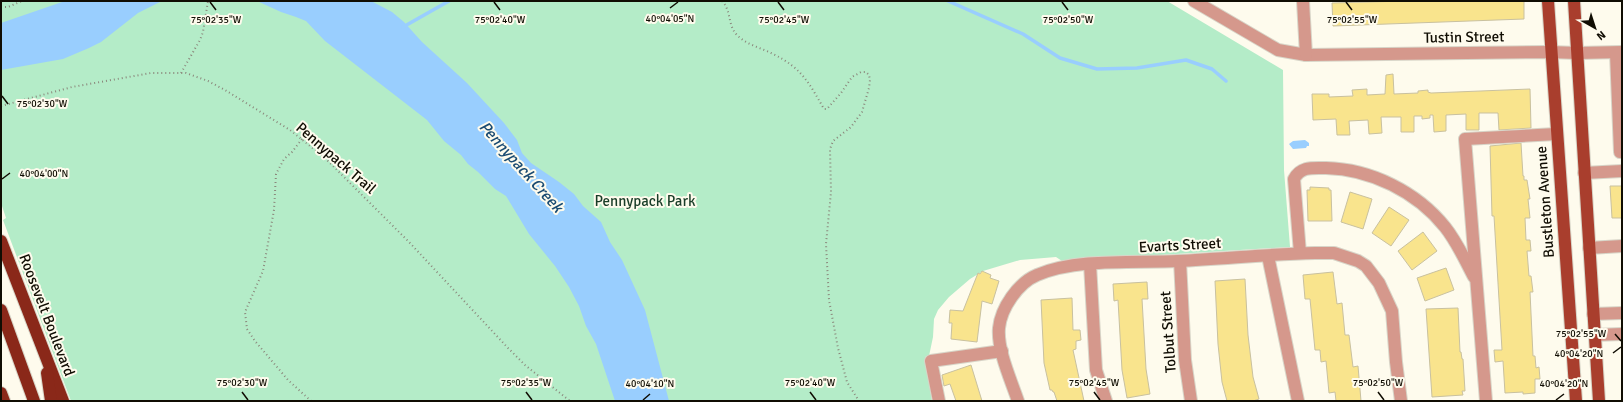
<svg xmlns="http://www.w3.org/2000/svg" width="1623" height="402" font-family="Signika,sans-serif">
  <style>
    .green { fill: #b4ecc8 }
    .water { fill: #99cefe }
    .lines { fill: none; stroke-linecap: round; stroke-linejoin: round }
    .stream { stroke: #99cefe; stroke-width: 3.5 }
    .building { fill: #f9e48d; stroke: #c9c19f }
    .minor-casing { stroke: #d8d5c8; stroke-width: 14 }
    .major-casing { stroke: #d8d5c8; stroke-width: 14 }
    .highway-casing { stroke: #d8d5c8; stroke-width: 14 }
    .path { stroke: #8b887c; stroke-width: 2; stroke-dasharray: 1 3; stroke-linecap: butt }
    .minor { stroke: #d5988c; stroke-width: 12 }
    .major { stroke: #a93e2d; stroke-width: 12 }
    .highway { stroke: #8a2819; stroke-width: 12 }
    .ticks { fill: none; stroke: #100d03; stroke-width: 1.5 }
    .labels { text-anchor: middle; dominant-baseline: central; stroke-width: 4; stroke-linejoin: round; paint-order: stroke }
    .street-label { font-size: 15px; fill: #100d03; stroke: #fefbed }
    .park-label { font-size: 15px; fill: #193d28; stroke: #fefbed }
    .water-label { font-size: 16px; font-style: italic; fill: #1a4b72; stroke: #fefbed }
    .ticks-label { font-size: 10px; text-anchor: middle; fill: #100d03; stroke: #fefbed; stroke-width: 4; stroke-linejoin: round; paint-order: stroke }
  </style>
  <rect width="100%" height="100%" fill="#fefbed"/>
  <path class="green" d="M1,1H1167L1283,70L1284,170L1290,247L1062,261L1056,257L1020,260L983,271L970,279L949,297L938,310L934,319L933,337L929,356L925,357L932,401H71L3,220L6,218L1,203Z"/>
  <g class="water">
    <path d="M65,1H162L138,13L101,42L89,48L63,59L1,70V23Z"/>
    <path d="M257,1H371L392,12L404,22L422,42L467,83L504,123L517,140L522,153L531,163L559,182L574,194L583,206L601,222L610,242L622,260L645,310L669,401H615L596,344L586,326L579,306L569,287L555,266L529,234L506,196L495,189L478,172L468,164L461,155L444,141L427,120L325,41L306,21L296,17L281,12Z"/>
    <path d="M1305,140L1309,143V146H1307L1306,148L1293,149L1289,144L1293,141Z"/>
  </g>
  <g class="lines">
    <g class="stream">
      <path d="M948,1L1023,34L1060,58L1097,69L1137,68L1186,60L1212,69L1226,81"/>
      <path d="M403,27L449,1"/>
    </g>
  </g>
  <g class="building">
    <path d="M1405,1H1524V19L1333,26L1332,3Z"/>
    <path d="M1393,74L1394,94L1418,93V91L1428,90V92L1431,93L1530,89L1531,128L1499,130L1498,113H1479V130H1466V114L1446,115V131L1434,132L1433,115H1430V118L1422,119V116H1414V132H1401V117H1381L1382,133L1369,134L1368,120L1349,121L1350,135H1337L1336,119L1313,120L1312,94H1329V97L1353,96L1352,90L1367,89V95L1385,94L1386,75Z"/>
    <path d="M1521,143L1523,176H1524V180H1527L1530,199H1528L1530,218H1525L1526,240H1530L1531,251H1527L1529,276H1531L1533,292H1530L1533,356H1535L1536,368L1539,367L1540,379H1535V393L1523,394V392L1505,393L1503,361L1495,362L1494,350H1502L1494,216H1492L1490,146Z"/>
    <path d="M1610,186H1622V218H1612Z"/>
    <path d="M1310,187L1329,188V190H1331L1332,221H1308L1307,190H1310Z"/>
    <path d="M1350,192L1372,199L1363,229L1341,222Z"/>
    <path d="M1389,207L1409,220L1391,246L1372,233Z"/>
    <path d="M1423,232L1437,251L1412,270L1398,251Z"/>
    <path d="M1446,268L1454,290L1425,301L1417,278Z"/>
    <path d="M982,271L991,275L990,278L999,281L992,304L982,301L977,342L951,339L952,323H949L950,310L963,311L978,273L980,274Z"/>
    <path d="M1333,272L1337,304L1342,303L1345,335H1349L1353,367L1358,366L1361,401H1336L1335,392L1329,393L1326,361L1321,362L1320,350H1315L1310,299H1305L1303,275Z"/>
    <path d="M1245,279L1248,335L1253,377L1259,399L1253,401H1227L1222,382L1218,344L1215,281Z"/>
    <path d="M1147,282L1148,299H1142L1146,369L1150,394L1127,398L1122,370L1118,300L1114,301L1113,284Z"/>
    <path d="M1072,298L1073,330H1080L1081,340L1076,341V349L1073,350L1084,401H1057L1054,392H1053L1052,390H1050L1044,363L1041,300Z"/>
    <path d="M1458,308L1460,352H1461L1462,359H1463L1465,391H1462L1463,395L1432,397L1426,309Z"/>
    <path d="M971,365L982,401H956L950,384L944,386L942,375Z"/>
  </g>
  <g class="lines">
    <g class="minor-casing">
      <g id="minor">
        <path d="M1194,1L1278,50L1306,55L1550,52L1577,53L1622,52"/>
        <path d="M1303,1L1306,55"/>
        <path d="M1616,53L1620,152"/>
        <path d="M1584,173L1622,171"/>
        <path d="M1589,248L1622,246"/>
        <path d="M1300,253L1294,179C1301,166 1313,168 1326,168C1371,169 1417,192 1445,227C1457,242 1465,260 1474,277"/>
        <path d="M1268,256L1298,401"/>
        <path d="M1180,261L1185,360L1191,401"/>
        <path d="M1090,264L1096,370L1106,401"/>
        <path d="M1593,314L1622,313"/>
        <path d="M1594,335L1622,334"/>
        <path d="M939,401L931,361L1002,351"/>
        <path d="M1018,401C1011,380 997,350 999,328C1001,308 1018,283 1037,275C1077,258 1134,263 1178,261C1224,259 1269,254 1315,253H1334L1358,261L1366,266L1379,283L1392,311L1396,362L1401,401"/>
        <path d="M1486,401L1465,139L1556,134"/>
      </g>
    </g>
    <g class="major-casing">
      <g id="major">
        <path d="M1548,1L1576,401"/>
        <path d="M1574,1L1599,401"/>
      </g>
    </g>
    <g class="highway-casing">
      <g id="highway">
        <path d="M1,241L63,401"/>
        <path d="M1,310L34,401"/>
        <path d="M47,373L51,401"/>
        <path d="M1,393L4,401"/>
      </g>
    </g>
    <g class="path">
      <path d="M722,1C732,11 727,26 738,36C747,45 762,48 773,54C802,68 809,83 824,109H827L841,93L852,77L861,72H866L869,75L870,80L869,88L862,112L851,127L833,141L830,149L831,192L826,244L829,300L838,348L847,382L859,401"/>
      <path d="M1,7H8L22,1"/>
      <path d="M181,73L200,40L203,32L208,1"/>
      <path d="M1,106L72,87L151,73H186L208,81L225,90L290,130L325,158L409,242L508,348L525,365L570,401"/>
      <path d="M302,139L292,152L284,159L276,174L274,210L263,271L245,312L247,329L255,341L288,380L311,401"/>
    </g>
    <use href="#minor" class="minor"/>
    <use href="#major" class="major"/>
    <use href="#highway" class="highway"/>
  </g>
  <path class="ticks" d="M210,2L216,10M494,2L500,10M778,2L784,10M1062,2L1068,10M1346,2L1352,10M670,8L678,2M2,96L8,104M2,179L10,173M1615,334L1621,341M1613,353L1621,347M242,392L248,400M526,392L532,400M810,392L816,400M1094,392L1100,400M1378,392L1384,400M643,400L650,394M1556,400L1564,394"/>
  <g class="labels">
    <g class="street-label">
      <text transform="translate(1464 37) rotate(-1)">Tustin Street</text>
      <text transform="translate(336 158) rotate(41)">Pennypack Trail</text>
      <text transform="translate(1545 202) rotate(-94)">Bustleton Avenue</text>
      <text transform="translate(1180 245) rotate(-3)">Evarts Street</text>
      <text transform="translate(47 315) rotate(69)">Roosevelt Boulevard</text>
      <text transform="translate(1168 332) rotate(-94)">Tolbut Street</text>
    </g>
    <g class="park-label">
      <text x="645" y="201">Pennypack Park</text>
    </g>
    <g class="water-label">
      <text transform="translate(521 167) rotate(48)">Pennypack Creek</text>
    </g>
  </g>
  <g class="ticks-label">
    <text x="670" y="22">40°04'05"N</text>
    <text x="216" y="23">75°02'35"W</text>
    <text x="500" y="23">75°02'40"W</text>
    <text x="784" y="23">75°02'45"W</text>
    <text x="1068" y="23">75°02'50"W</text>
    <text x="1352" y="23">75°02'55"W</text>
    <text x="42" y="107">75°02'30"W</text>
    <text x="44" y="177">40°04'00"N</text>
    <text x="1581" y="337">75°02'55"W</text>
    <text x="1579" y="357">40°04'20"N</text>
    <text x="242" y="386">75°02'30"W</text>
    <text x="526" y="386">75°02'35"W</text>
    <text x="810" y="386">75°02'40"W</text>
    <text x="1094" y="386">75°02'45"W</text>
    <text x="1378" y="386">75°02'50"W</text>
    <text x="650" y="387">40°04'10"N</text>
    <text x="1564" y="387">40°04'20"N</text>
  </g>
  <rect width="1623" height="402" fill="none" stroke="#100d03" stroke-width="4"/>
  <g transform="translate(1595 28) rotate(141)" stroke="#fefbed" stroke-width="3" paint-order="stroke">
  <path d="M0-3L7 15L0 10L-7 15Z" fill="#100d03"/>
  <text y="-6" font-size="11" font-weight="bold" text-anchor="middle" fill="#100d03">N</text>
  </g>
</svg>
